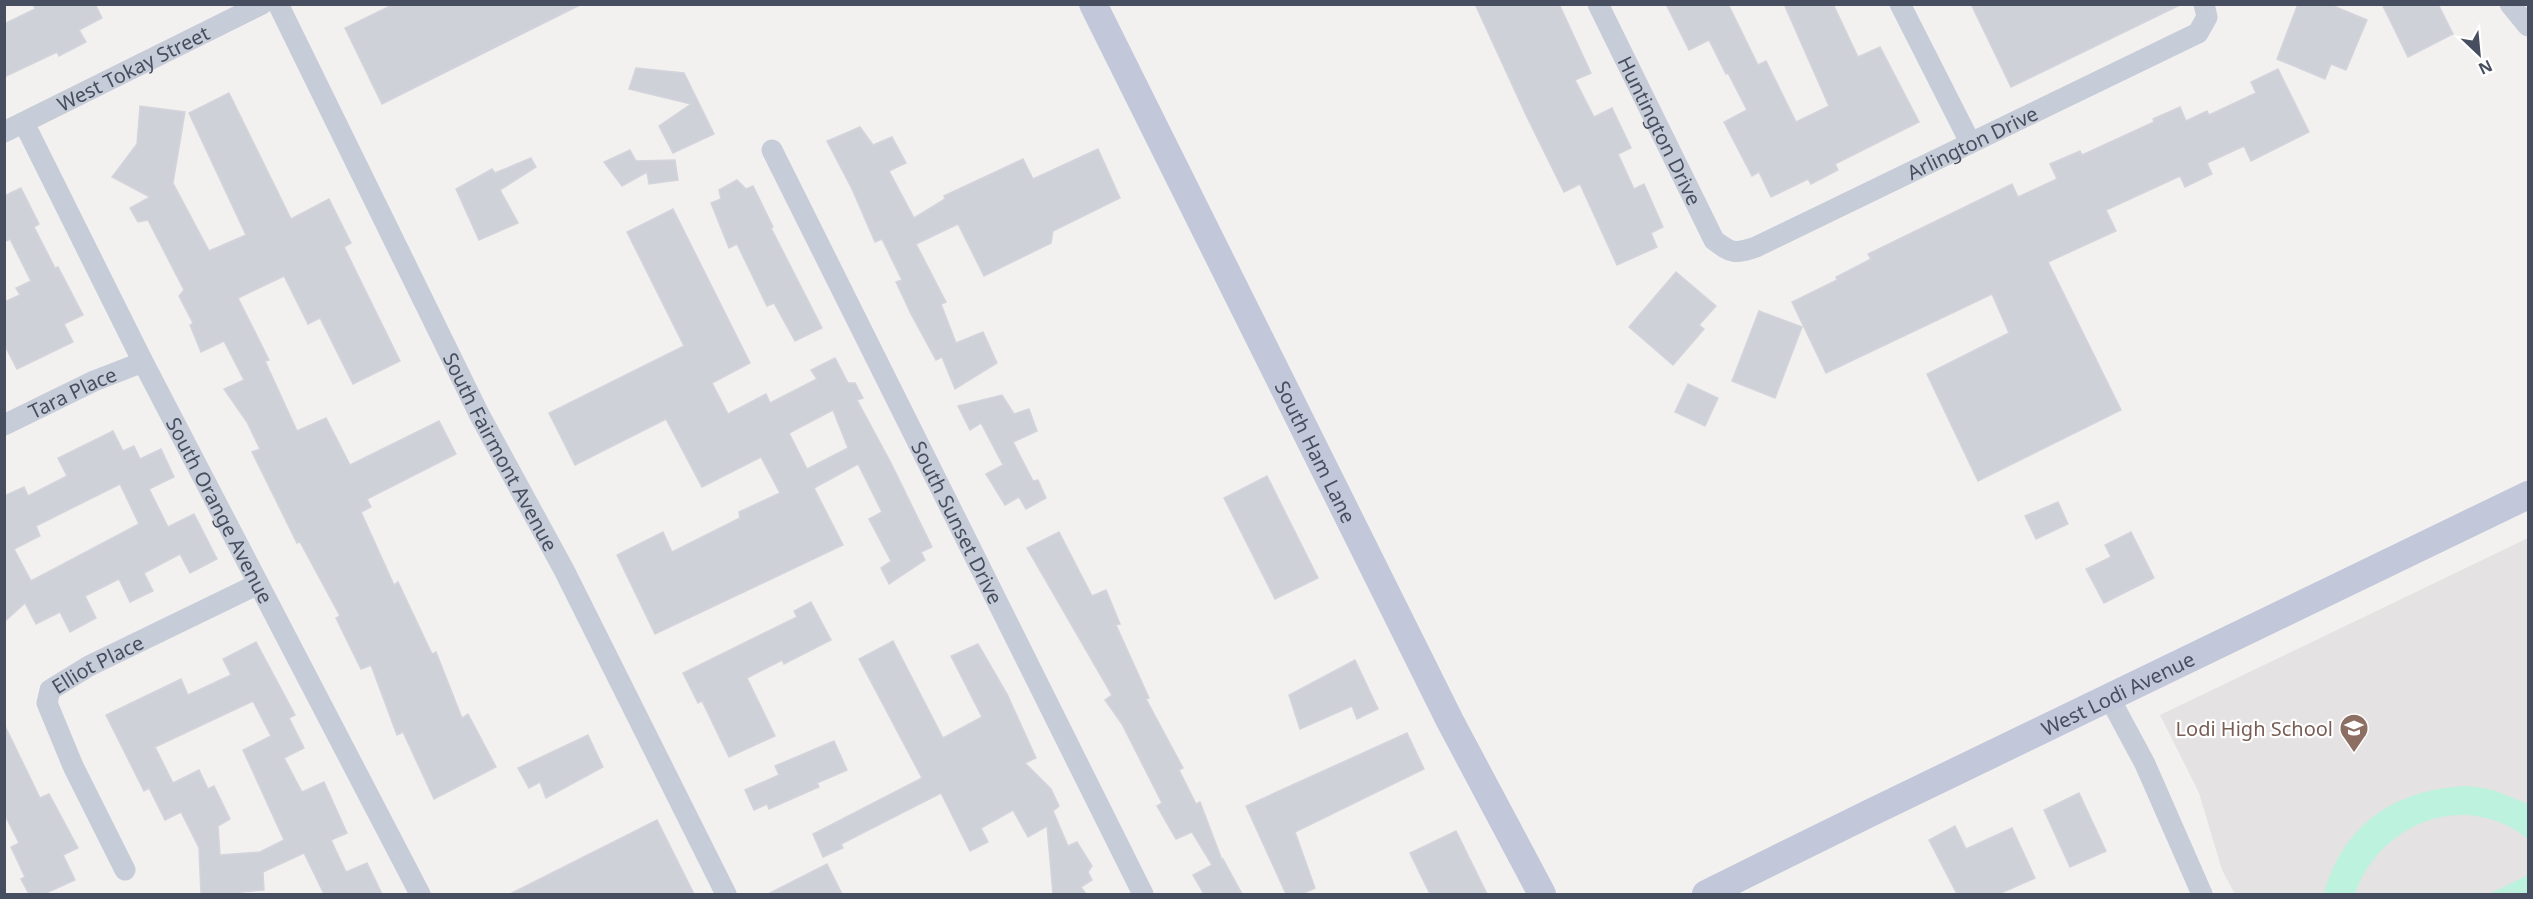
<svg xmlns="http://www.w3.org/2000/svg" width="2533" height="899" font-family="'Noto Sans',sans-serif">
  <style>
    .education { fill: #e4e2e2 }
    .green { fill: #bdf2de }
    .building { fill: #cfd1d8; stroke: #d4d4dc; stroke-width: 1.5; fill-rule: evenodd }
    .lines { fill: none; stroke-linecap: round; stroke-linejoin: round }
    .street { stroke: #c6ccd8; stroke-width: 21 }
    .secondary { stroke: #c2c8da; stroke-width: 28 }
    .labels { text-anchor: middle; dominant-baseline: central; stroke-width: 4.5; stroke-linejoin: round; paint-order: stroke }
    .street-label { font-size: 20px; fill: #474e5f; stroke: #fff }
    .education-label { font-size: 20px; fill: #785e54; stroke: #fff; text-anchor: end }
  </style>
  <rect width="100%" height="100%" fill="#f3f1f0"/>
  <path class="education" d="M2528,538V894H2235L2222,870L2199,793L2160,715Z"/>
  <g class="green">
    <path d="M2469,786L2493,790L2528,804V839C2466,789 2380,822 2355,894H2324C2343,823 2398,788 2469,786Z"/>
    <path d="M2528,875V894H2489Z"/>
  </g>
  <g class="building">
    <path d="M33,4H95L102,18L79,30L86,42L59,56L57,52L4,77V24L35,9Z"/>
    <path d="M394,4H582L382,104L345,28Z"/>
    <path d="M1475,4H1559L1591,73L1575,80L1594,117L1612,108L1631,148L1618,154L1634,189L1644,184L1663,227L1651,233L1657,247L1617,265L1580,184L1564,192L1526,115Z"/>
    <path d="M1666,4H1728L1758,65L1766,61L1796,122L1829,106L1784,4H1833L1858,57L1880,47L1919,122L1835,164L1838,170L1811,184L1808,179L1771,197L1759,172L1752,176L1724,122L1747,110L1728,73L1726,74L1709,40L1689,50Z"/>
    <path d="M1971,4H2182L2011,87Z"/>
    <path d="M2298,4H2329L2367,20L2346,70L2331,64L2325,79L2277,59Z"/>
    <path d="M2382,4H2438L2453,34L2408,57Z"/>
    <path d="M636,68L684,73L714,134L673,153L659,126L691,104L629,89Z"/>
    <path d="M2278,69L2309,132L2251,161L2244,146L2207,163L2212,174L2185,187L2180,176L2106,210L2116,231L2048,262L2121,410L1978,481L1927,374L2009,333L1992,294L1826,373L1792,302L1837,280L1836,277L1871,259L1868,254L2012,184L2018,197L2057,179L2050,164L2080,151L2082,155L2154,122L2153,119L2180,107L2186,121L2207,111L2209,115L2256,93L2251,82Z"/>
    <path d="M229,93L291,219L329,199L351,243L344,247L400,361L353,384L320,318L308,324L284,276L238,298L269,360L265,361L297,431L326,418L350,465L439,421L456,454L367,499L371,507L361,512L394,585L398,582L432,654L436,652L462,718L468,714L496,767L434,799L403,732L397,735L371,665L361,669L336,618L340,616L300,542L297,543L252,452L260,449L247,422L224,389L244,380L224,341L201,352L190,325L193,323L179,296L184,290L148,220L138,222L130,208L150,197L112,177L137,144L140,106L185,112L173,183L209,251L246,235L189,113Z"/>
    <path d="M860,127L873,145L892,137L906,163L889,171L914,218L945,199L944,196L1023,159L1033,179L1098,149L1120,198L1053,231L1051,243L984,276L958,224L916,244L946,302L941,304L956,343L983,332L997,363L955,389L942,357L936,360L911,314L896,282L902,280L882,239L875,242L852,189L827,141Z"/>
    <path d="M630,150L636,161L675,160L678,180L649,184L647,172L622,186L604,162Z"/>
    <path d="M531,158L536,167L500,190L518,223L479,240L456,189L492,169L495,173Z"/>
    <path d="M737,180L746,189L753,186L773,227L771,228L822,328L795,341L774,303L767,306L737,244L729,248L711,203L721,199L719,190Z"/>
    <path d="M21,188L39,224L34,227L55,268L58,267L83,315L64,324L73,342L17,369L4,344V302L20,295L16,288L31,281L10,239L4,242V196Z"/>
    <path d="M673,209L750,363L712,383L728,414L766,394L770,403L817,379L811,370L835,358L848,383H855L863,398L857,400L891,463L932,547L921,552L925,560L889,584L881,568L891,561L869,519L882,512L858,464L814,488L843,545L655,634L617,555L663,532L672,552L740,518L739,512L780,493L761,457L702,487L666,419L575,465L549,413L684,346L627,232ZM833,410L848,448L807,469L789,433Z"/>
    <path d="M1676,272L1716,306L1699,325L1704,329L1673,365L1629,327Z"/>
    <path d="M1759,311L1802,327L1775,398L1732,381Z"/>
    <path d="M1688,384L1718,398L1705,426L1675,412Z"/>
    <path d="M1002,395L1014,414L1029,409L1037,431L1013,442L1033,481L1038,480L1046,498L1026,509L1019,497L1005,505L986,474L1003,465L981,423L970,430L958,406Z"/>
    <path d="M113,431L123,451L134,446L140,459L161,449L174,477L149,489L168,527L194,514L217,559L190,573L180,554L144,573L153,591L130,602L119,579L85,596L96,618L70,632L60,612L36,624L25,603L4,622V496L24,487L28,496L67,476L58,458ZM120,484L139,524L31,581L14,549L40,536L36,526Z"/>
    <path d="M1267,476L1318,578L1275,599L1224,498Z"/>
    <path d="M2058,502L2068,524L2036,539L2025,516Z"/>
    <path d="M1059,532L1092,596L1106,590L1120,624L1116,625L1149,698L1146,699L1183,768L1179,770L1196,804L1200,802L1222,860L1223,859L1242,894H1204L1193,875L1212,865L1192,832L1176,839L1157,806L1162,803L1122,724L1105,700L1112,695L1027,548Z"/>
    <path d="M2131,532L2154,578L2104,603L2086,569L2111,557L2105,545Z"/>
    <path d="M811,602L831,640L784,664L782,660L747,678L775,736L729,757L702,701L698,703L683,673L797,617L794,611Z"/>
    <path d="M893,641L943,738L982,717L951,656L978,644L1007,694L1036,758L1025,763L1051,789L1059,806L1053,811L1068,846L1077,842L1092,866L1088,872L1092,880L1081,887L1086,894H1053L1047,826L1028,837L1013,810L981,828L988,842L970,851L941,793L841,844L843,848L823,857L813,834L922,778L859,659Z"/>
    <path d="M256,642L295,715L289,718L304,748L284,758L302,792L324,782L347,833L331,840L346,872L367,863L382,894H324L304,853L263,872L264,890L241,892V894H201L199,848L181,812L165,820L149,788L144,791L106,715L181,679L188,695L231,675L223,659ZM253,701L271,736L243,750L284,840L260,852L220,855L218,826L230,819L214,786L208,789L199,770L173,783L155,747Z"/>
    <path d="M1355,660L1378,709L1357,719L1352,706L1300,729L1289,695Z"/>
    <path d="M4,724L40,798L49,794L78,848L63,855L75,880L44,894H29L21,879L25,877L11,847L19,843L4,813Z"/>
    <path d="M1407,733L1424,769L1295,832L1315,888L1302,894H1286L1246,806Z"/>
    <path d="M588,735L603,767L546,798L540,782L529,788L518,768Z"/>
    <path d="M834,741L847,770L817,783L819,787L769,809L767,804L754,810L745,790L779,775L775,766Z"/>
    <path d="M2079,793L2106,851L2070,867L2044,810Z"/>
    <path d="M657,820L694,894H510Z"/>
    <path d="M1955,826L1966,849L2012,828L2035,878L1999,894H1957L1929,840Z"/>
    <path d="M1456,831L1487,894H1430L1410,853Z"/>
    <path d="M827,864L842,894H768Z"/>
  </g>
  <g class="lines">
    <g class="street">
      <path id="s1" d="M278,4L479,414L564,570L726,894"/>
      <path id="s2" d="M1598,4L1714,240C1732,254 1735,254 1756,247L2198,33L2207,17L2204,4"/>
      <path d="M1900,4L1970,142"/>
      <path d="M2510,4L2528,26"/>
      <path id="s3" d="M24,123L143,362L420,894"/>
      <path id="s4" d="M4,132L262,4"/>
      <path id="s5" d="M772,150L1143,894"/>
      <path id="s6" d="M4,425L94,381L143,362"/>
      <path d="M2109,697L2145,764L2202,894"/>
      <path id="s7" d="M125,870L73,766L47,703L50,690L89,666L258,584"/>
    </g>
    <g class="secondary">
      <path id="s8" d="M1093,4L1450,721L1542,894"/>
      <path id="s9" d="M1706,894L1868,814L2528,495"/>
    </g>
  </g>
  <defs>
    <g id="school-pin" transform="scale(1.5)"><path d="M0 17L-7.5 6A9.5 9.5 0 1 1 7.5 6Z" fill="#8d6e63" stroke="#fff"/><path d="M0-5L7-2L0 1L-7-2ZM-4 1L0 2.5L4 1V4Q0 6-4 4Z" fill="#fff"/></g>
  </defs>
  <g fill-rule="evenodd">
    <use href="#school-pin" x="2354" y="728"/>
  </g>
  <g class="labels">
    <g class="street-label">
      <text stroke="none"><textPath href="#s4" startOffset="144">West Tokay Street</textPath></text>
      <text stroke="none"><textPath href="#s2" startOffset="141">Huntington Drive</textPath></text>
      <text stroke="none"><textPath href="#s2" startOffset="549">Arlington Drive</textPath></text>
      <text stroke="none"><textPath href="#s6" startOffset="76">Tara Place</textPath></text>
      <text stroke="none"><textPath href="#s1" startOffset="500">South Fairmont Avenue</textPath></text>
      <text stroke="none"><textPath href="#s8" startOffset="500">South Ham Lane</textPath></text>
      <text stroke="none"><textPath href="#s3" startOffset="434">South Orange Avenue</textPath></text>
      <text stroke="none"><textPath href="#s5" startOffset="416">South Sunset Drive</textPath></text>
      <text stroke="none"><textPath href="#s7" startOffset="252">Elliot Place</textPath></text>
      <text stroke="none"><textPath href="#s9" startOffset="458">West Lodi Avenue</textPath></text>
    </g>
    <g class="education-label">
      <text x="2333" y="728">Lodi High School</text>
    </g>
  </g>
  <rect width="2533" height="899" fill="none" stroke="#474e5f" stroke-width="12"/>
  <g transform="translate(2479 54) rotate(154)" stroke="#ffffff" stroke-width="4.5" paint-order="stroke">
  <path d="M0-4.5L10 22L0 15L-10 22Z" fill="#474e5f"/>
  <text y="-9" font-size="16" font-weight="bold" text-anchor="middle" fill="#474e5f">N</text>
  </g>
</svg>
